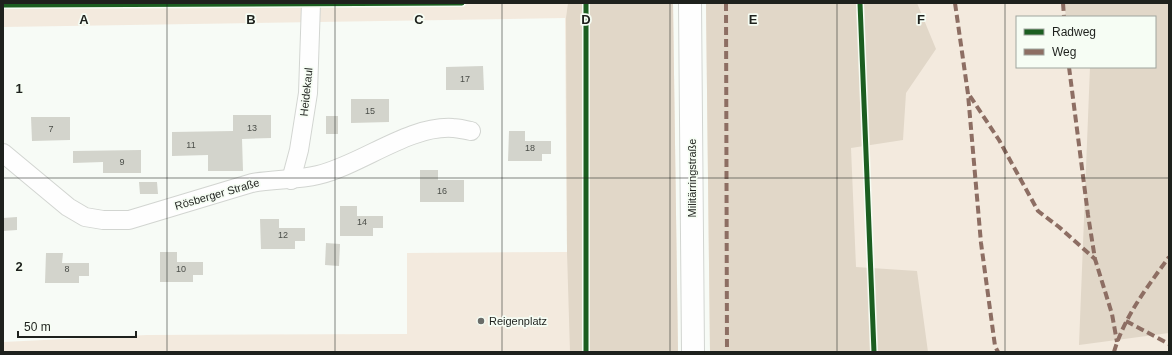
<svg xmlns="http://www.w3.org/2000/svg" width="1172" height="355" font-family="Helvetica,sans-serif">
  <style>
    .green { fill: #f3eade; fill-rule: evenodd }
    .forest { fill: #e1d7c8 }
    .building { fill: #d3d4cc }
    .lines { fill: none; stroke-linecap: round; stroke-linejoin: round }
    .minor-casing { stroke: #d2d5d1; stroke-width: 20 }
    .major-casing { stroke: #d2d5d1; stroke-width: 24 }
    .minor { stroke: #fefefe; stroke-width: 18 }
    .major { stroke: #fefefe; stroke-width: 22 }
    .quiet { stroke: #8d6e63; stroke-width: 4; stroke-dasharray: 8 4; stroke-linecap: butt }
    .cycleway-casing { stroke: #f6fdf4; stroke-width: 8 }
    .cycleway { stroke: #1b5e20; stroke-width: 5 }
    .grid { fill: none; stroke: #1e211d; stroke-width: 1; stroke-opacity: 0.55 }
    .poi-dot { fill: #6a6d69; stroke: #f6fdf4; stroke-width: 1.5 }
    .labels { text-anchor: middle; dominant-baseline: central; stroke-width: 3.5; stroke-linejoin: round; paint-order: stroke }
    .number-label { font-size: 9px; fill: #4b4e49 }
    .street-label { font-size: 11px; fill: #1e211d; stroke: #f6fdf4 }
    .poi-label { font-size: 11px; fill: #1e211d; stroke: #f6fdf4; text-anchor: start }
    .grid-label { font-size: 13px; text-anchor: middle; font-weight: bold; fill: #1e211d; stroke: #f6fdf4; stroke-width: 3.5; stroke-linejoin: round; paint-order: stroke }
  </style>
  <rect width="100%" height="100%" fill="#f7fbf6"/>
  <g class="green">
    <path d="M3,3H673L678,352H3V342L147,335L407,334V253L567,252L565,18L3,27Z"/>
    <path d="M706,3H1169V352H710ZM1017,17H1155V67H1017Z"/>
  </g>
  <g class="forest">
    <path d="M568,3H673L678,352H570L567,252L566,18Z"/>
    <path d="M706,3H917L936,49L906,93L903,140L851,148L856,267L917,271L928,352H710Z"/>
    <path d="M1064,3H1169V333L1079,345L1090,67H1155V17H1066Z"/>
  </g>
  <g class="building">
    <path d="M483,66L484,90H446V67Z"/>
    <path d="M351,99H389V122L351,123Z"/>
    <path d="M233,115H271V138L242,139L243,171H208V155L172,156V132L233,131Z"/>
    <rect x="326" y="116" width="12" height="18"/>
    <path d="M31,117H70V140L32,141Z"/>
    <path d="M509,131H525V141H551V154H542V161H508Z"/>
    <path d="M141,150V173H103V162L73,163V151Z"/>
    <path d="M420,170H438V180H464V202H420Z"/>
    <path d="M139,182H157L158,194H140Z"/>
    <path d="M340,206H357V216H383V228H373V236H340Z"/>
    <path d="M17,217V230L3,231V218Z"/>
    <path d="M260,219H279V228H305V241H295V249H261Z"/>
    <path d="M326,243L340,244L339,266L325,265Z"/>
    <path d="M160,252H177V262H203V275H193V282H160Z"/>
    <path d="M46,253H63L62,263H89V276H79V283H45Z"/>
  </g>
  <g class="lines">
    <g class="minor-casing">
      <g id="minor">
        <path d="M3,153L68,207L85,217L103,220H129L252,183C274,179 297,180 318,175C361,165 409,125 453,128C458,128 465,130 471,131"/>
        <path d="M291,180L299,150L308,93L311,3"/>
      </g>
    </g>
    <g class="major-casing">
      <path id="major" d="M690,3L693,352"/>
    </g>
    <use href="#minor" class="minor"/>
    <use href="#major" class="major"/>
    <g class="quiet">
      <path d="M726,3L727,352"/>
      <path d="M955,3L968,94L981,243L995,346L998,352"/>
      <path d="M1063,3L1064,17"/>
      <path d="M1069,67L1088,215L1095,259L1112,314L1117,342"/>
      <path d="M970,96L999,140L1038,211L1059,227L1095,259"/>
      <path d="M1126,321L1169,344"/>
      <path d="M1114,352C1124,317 1148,286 1169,257"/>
    </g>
    <g class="cycleway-casing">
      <g id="cycleway">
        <path d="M860,3L874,352"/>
        <path d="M3,5L462,3"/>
        <path d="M586,352V3"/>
      </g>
    </g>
    <use href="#cycleway" class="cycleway"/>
  </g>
  <path class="grid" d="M167,3V352M335,3V352M502,3V352M670,3V352M837,3V352M1005,3V352M3,178H1169"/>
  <circle class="poi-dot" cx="481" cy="321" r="4"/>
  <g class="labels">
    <g class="number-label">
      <text x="465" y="79">17</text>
      <text x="370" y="111">15</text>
      <text x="252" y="128">13</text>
      <text x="51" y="129">7</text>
      <text x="191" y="145">11</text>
      <text x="530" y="148">18</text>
      <text x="122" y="162">9</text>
      <text x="442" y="191">16</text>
      <text x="362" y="222">14</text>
      <text x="283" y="235">12</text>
      <text x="67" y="269">8</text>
      <text x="181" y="269">10</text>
    </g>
    <g class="street-label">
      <text transform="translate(306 92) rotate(-84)">Heidekaul</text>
      <text transform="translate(692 178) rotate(-90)">Militärringstraße</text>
      <text transform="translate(217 194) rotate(-16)">Rösberger Straße</text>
    </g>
    <g class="poi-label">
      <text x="489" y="321">Reigenplatz</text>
    </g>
  </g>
  <g class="grid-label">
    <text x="84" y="24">A</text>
    <text x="251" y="24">B</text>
    <text x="419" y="24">C</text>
    <text x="586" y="24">D</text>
    <text x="753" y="24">E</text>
    <text x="921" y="24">F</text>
    <text x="19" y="93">1</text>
    <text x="19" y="271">2</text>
  </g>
  <rect width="1172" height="355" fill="none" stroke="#1e211d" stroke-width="8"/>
  <rect x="1016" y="16" width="140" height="52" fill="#f6fdf4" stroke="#a0a59e"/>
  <rect x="1024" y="29" width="20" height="6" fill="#1b5e20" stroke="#a0a59e"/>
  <text x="1052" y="36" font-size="12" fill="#1e211d">Radweg</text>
  <rect x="1024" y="49" width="20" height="6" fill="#8d6e63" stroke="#a0a59e"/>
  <text x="1052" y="56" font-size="12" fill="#1e211d">Weg</text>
  <path d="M18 331v6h118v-6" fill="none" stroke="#1e211d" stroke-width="2"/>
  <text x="24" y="331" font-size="12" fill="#1e211d" stroke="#f6fdf4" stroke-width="3" paint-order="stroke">50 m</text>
</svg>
